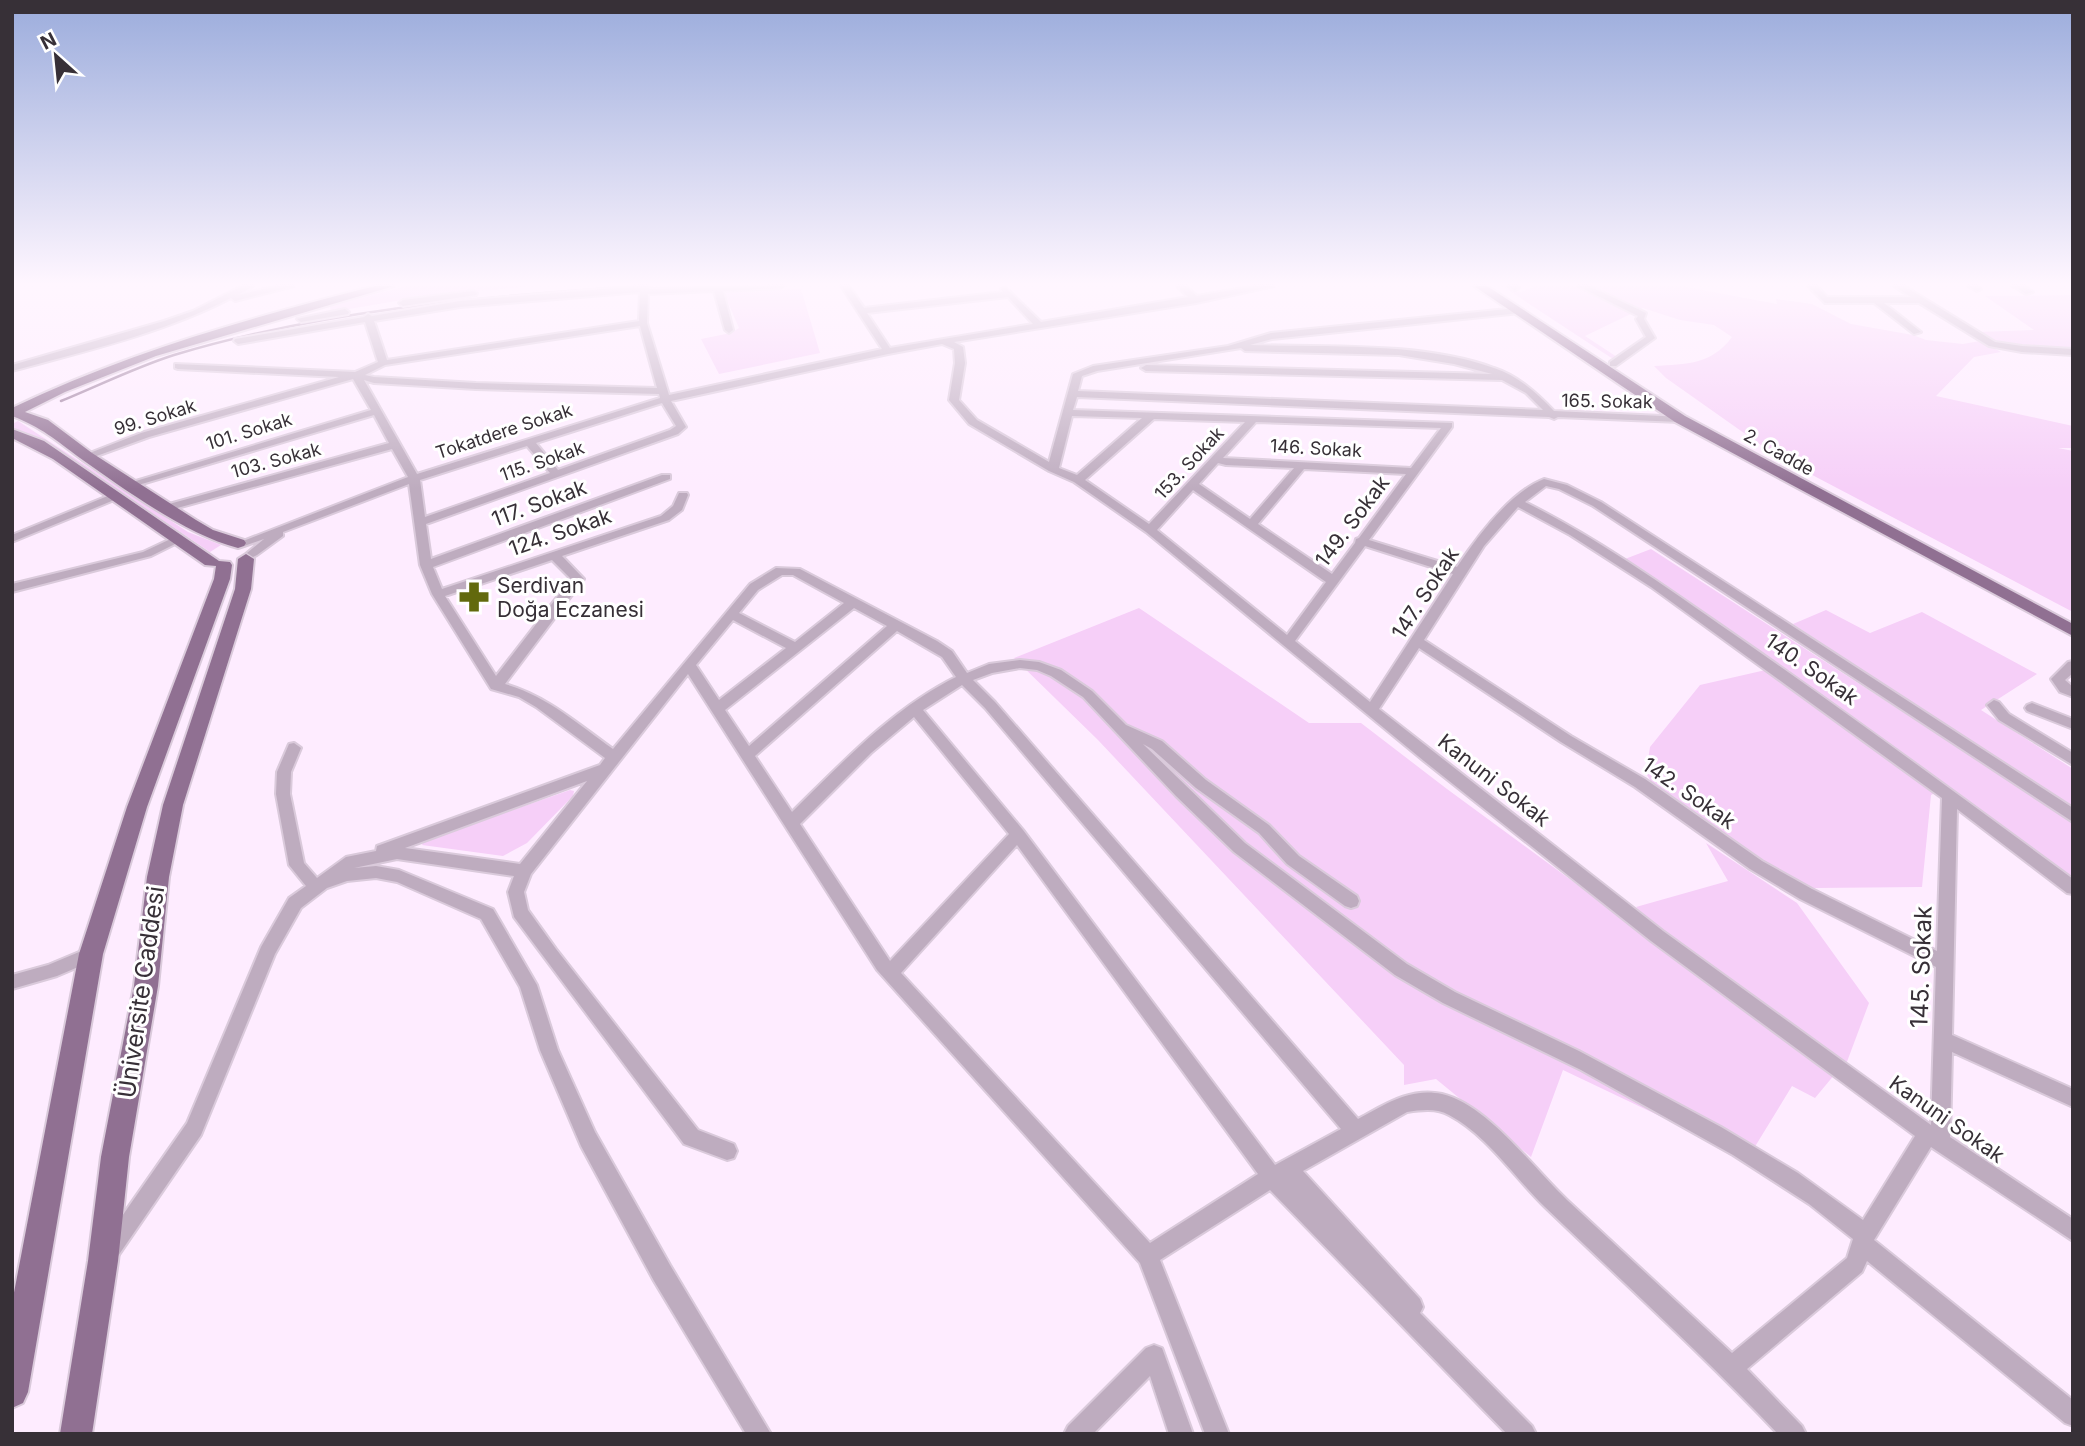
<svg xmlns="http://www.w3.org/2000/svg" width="2085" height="1446" font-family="Inter,sans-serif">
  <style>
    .green { fill: #f6cff8 }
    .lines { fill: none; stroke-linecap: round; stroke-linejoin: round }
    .stream { stroke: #9c7e9e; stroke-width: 2.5 }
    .minor-casing { stroke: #dacadb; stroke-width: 4 }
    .major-casing { stroke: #dacadb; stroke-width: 4 }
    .minor { fill: #beacbf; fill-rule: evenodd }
    .major { fill: #907092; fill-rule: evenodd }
    .labels { text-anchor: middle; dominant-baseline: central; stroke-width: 6; stroke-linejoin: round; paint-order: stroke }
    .far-street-label { font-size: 18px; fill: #373037; stroke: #fff }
    .street-label { font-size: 21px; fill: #373037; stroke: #fff }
    .poi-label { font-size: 21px; fill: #373037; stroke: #fff; text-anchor: start }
    .near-street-label { font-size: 24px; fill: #373037; stroke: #fff }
  </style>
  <rect width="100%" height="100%" fill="#feecff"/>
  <g class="green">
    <path d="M407,286H524V287L438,294L331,312L330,306Z"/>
    <path d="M1502,286L1520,292L1537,286H1581L1594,294L1583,286H1681L1777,304L1776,299L1812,304L1851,324L1913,335L1926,340L1963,344L1980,341L2001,352L1974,357L1936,396L2073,426V448H2058L2073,451V612L1778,457L1666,378L1654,366C1687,364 1711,365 1732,337L1714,325L1680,320L1643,308L1585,336L1617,357L1613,359Z"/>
    <path d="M801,289L820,353L719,374L701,339L731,333L739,328L724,293Z"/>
    <path d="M2073,295V348L1998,344L1977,332L2034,330L1985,296Z"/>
    <path d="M18,421L188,532L221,545L210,552L44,440L12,429V424Z"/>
    <path d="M1651,549L2073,822V879L1871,730L1625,559Z"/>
    <path d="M1139,608L1309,723H1361L1447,789L1835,1074L1815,1098L1792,1086L1748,1158L1563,1070L1531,1157L1436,1079L1404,1085V1065L1098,740L1014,658Z"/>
    <path d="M1826,610L1870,633L1922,612L2037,674L1981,710L2073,769V811L1793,624Z"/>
    <path d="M1770,669L1937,792L1931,795L1922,887L1815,888L1805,896L1657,792L1646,773L1650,747L1700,685Z"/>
    <path d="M570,790L574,791L573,796L527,843L503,856L422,845L424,841Z"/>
    <path d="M1706,843L1797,903L1869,1003L1845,1067L1662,938L1636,907L1728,881Z"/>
  </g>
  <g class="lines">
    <path class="stream" d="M61,401C98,386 136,367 174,355C321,311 474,297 626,287"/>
    <g class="minor-casing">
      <g id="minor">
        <path d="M242,286H253L238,295L277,286H294L235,301L231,298C166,332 83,352 12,371V365L164,321L193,311Z"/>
        <path d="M640,286H648L650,289L783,286L779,288L723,291L733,330L729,333L725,330L714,291L648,294L647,323L669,395L882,349L841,286H849L864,308L1003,292L1001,289L1005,287L1041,322L1188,297L1177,286H1186L1197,296L1254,286H1274L1196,303L954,342L963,347L965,363L959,400L977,420L1049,462L1073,374L1093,366L1228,346L1271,333L1517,308L1520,309V313L1272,339L1250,345C1325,347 1424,342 1494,368C1518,376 1537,393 1554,411L1684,417V421L1680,422L1558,417L1554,419L1549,417L1077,397L1073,410L1452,423V427L1369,540L1457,567C1477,537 1510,492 1544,479L1567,485L1601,502L2073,808V822L1593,506L1559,489L1546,486L1525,502C1603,541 1673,592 1745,642C1856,719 1964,799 2073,879V894L2067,893L1957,809L1952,1035L2073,1089V1107L1952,1052L1950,1137L2073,1219V1241L1931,1147L1874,1240L2073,1400V1426L2065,1423L1867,1261L1862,1272L1747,1369L1802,1426L1806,1434H1778C1703,1355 1623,1282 1545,1207C1514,1177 1487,1135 1449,1115C1436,1108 1421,1110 1407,1112L1303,1171L1420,1299L1423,1307L1420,1313L1532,1426L1536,1434H1507L1270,1190L1160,1260L1229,1434H1205L1140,1263L877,970L688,674L531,874L524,892L528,910L556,949L698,1130L734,1144L737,1151L734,1158L727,1160L684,1144L514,917L508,892L514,876L397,859L354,868L376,866L399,870L493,909L537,985L558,1050L595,1132L670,1265L771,1434H746L654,1281L581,1146L540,1050L520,987L481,919L397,882L376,878L347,881L327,888L301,908L275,954L201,1135L118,1256L111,1259L104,1256L101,1249L104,1242L187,1123L261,947L289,898L306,886L289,865L276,794L277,772L289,744L294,743L301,748L291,772L290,794L304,863L317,878L346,857L376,851L377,846L600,765L605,758L536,707L519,697L491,689L432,594L420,565L409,484L283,532V536L257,555L253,557L247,553L264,539L244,546L238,543L408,477L392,449L170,510H162L160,508L162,506L389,443L374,415L135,486H127L126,484L371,410L353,379L149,437L91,458H83L82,456L141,433L339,377L178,369L175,368V364L355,372L378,362L365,322L238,344L234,341L235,339L364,317L368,314L372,316L460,301ZM640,292L639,321L387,360L374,321L460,307ZM1008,297L1033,324L890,348L867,313ZM640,326L657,388L476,383L374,377L365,375L385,365ZM942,344L954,349L955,363L949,400L969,424L1049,471L1074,482L1146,532L1424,761L1651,941L1915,1136L1863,1220L1798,1173L1721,1127L1579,1051L1455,992L1407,964L1245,843L1143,744L1152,749L1196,788L1259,833L1287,864L1345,906L1351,908L1357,906L1359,901L1357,896L1299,856L1269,825L1206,780L1162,741L1126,725L1092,691L1061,670L1039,662L1020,660L989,664L967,673L952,651L937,641L800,569L776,568L750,584L613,749C578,724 547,696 505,684L584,579L562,556L669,520L682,510L688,495L687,493H679L673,506L661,516L442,589L433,567L670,479V475H662L431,559L426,524L678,434L686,427L671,401L888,354ZM1241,348L1245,351L1399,355L1454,364L1492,374L1146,365L1141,368L1146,371L1502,380L1526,393L1543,410L1078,391L1082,376L1097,371ZM364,380L374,383L476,389L659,394L660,398L417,474ZM662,403L676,426L670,430L558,470L536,443ZM1072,416L1142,418L1077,475L1059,468ZM1154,419L1245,422L1149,524L1085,480ZM1256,422L1441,428L1411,468L1223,458ZM527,446L550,473L425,517L420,480ZM1218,463L1226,465L1294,468L1250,519L1199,484ZM1304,469L1406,474L1359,538L1356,539L1355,543L1332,574L1258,524ZM1193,490L1326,582L1287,635L1157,530ZM1518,507L1570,535L1651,587L1942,798L1937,951L1812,889L1762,861L1645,779L1571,736L1424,640L1484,546ZM1365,546L1453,574L1370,702L1295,641ZM552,560L571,579L496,676L445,596ZM782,575H793L844,603L795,642L739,613L758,590ZM854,608L887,626L749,746L725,710ZM733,620L786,648L719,700L696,665ZM897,631L942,657L956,677C893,708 842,763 792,812L755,756ZM1419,648L1561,742L1635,787L1750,869L1800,899L1936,967L1931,1125L1663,931L1379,709ZM1020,668L1037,670L1051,676L1083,697L1176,796L1234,852L1395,975L1443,1003L1581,1070L1733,1155L1809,1204L1853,1239L1847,1258L1732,1353C1677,1302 1622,1251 1567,1200C1533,1168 1488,1105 1442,1094C1410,1087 1384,1105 1358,1119L995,702L973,680L992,673ZM962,685L985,708L1341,1129L1275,1165L1023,830L923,710ZM914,717L1009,834L890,961L800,824L871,753ZM587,781L520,864L405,848ZM1017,845L1258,1174L1150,1243L901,973Z"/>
        <path d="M1508,286H1518L1519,288L1515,290Z"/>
        <path d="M1578,286H1589L1646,313L1644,319L1655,338L1616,366H1610V362L1646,337L1636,319L1638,316Z"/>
        <path d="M1808,286H1817L1827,297H1911L1894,286H1904L1995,342L2022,346L2073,349V355L2022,352L1989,346L1919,303H1884L1921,332L1914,334L1874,303H1825Z"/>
        <path d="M1968,286H1978L1981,289L1977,291Z"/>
        <path d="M2013,286H2024L2033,292L2026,294Z"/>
        <path d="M473,291L477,293L476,295L403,306L399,303L403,300Z"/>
        <path d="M345,309L349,312L348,314L301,322L297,319Z"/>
        <path d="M115,493L119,494V498L12,542V535Z"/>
        <path d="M177,536L181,537V541L151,556L12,592V584L143,552Z"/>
        <path d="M2073,661V673L2065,680L2073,687V697L2060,692L2051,679L2068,662Z"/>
        <path d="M1994,700L1999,702L2009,714L2073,753V765L1999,720L1987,705Z"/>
        <path d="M2032,703L2073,719V729L2027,711L2025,708L2027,705Z"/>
        <path d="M91,947L97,949L100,954L97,959L57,976L12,989V975L48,965Z"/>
        <path d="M1154,1345L1162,1348L1193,1434H1169L1150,1376L1093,1434H1064L1068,1426L1146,1348Z"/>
      </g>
    </g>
    <g class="major-casing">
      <g id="major">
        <path d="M375,286H394L156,356L65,392L25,412L48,420L92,453L196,520L213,530L244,540L246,543L244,546L238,548C187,535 124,489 80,458C56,440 41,427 12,416V408C128,352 250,318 375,286Z"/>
        <path d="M1474,286H1487L1685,416L2073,624V636L1675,422Z"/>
        <path d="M12,429L44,441L219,561L230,562L232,565L230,579L147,807L103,954L28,1392L23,1403L12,1408V1303L79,954L127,807L214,579L216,566L205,565L53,459L12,438Z"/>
        <path d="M246,554L254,559L251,589L183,805L169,877L158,986L129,1157L118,1261L92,1434H60L88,1261L101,1157L134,986L147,877L163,805L235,589L238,559Z"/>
      </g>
    </g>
    <use href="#minor" class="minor"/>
    <use href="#major" class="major"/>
  </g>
  <linearGradient id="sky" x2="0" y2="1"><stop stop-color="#9bacdc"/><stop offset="0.58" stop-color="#fff6ff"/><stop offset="1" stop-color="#fff6ff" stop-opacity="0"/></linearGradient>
  <rect width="2085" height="489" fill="url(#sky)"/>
  <defs>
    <g id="pharmacy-bare" transform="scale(2.415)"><path d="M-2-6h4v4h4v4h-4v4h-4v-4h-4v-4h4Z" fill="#62690d" stroke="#fff" stroke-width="2.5" paint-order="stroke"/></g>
  </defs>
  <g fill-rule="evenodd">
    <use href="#pharmacy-bare" x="474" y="597"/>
  </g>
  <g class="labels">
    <g class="far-street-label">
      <text transform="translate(1607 401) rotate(1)">165. Sokak</text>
      <text transform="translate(155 417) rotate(-17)">99. Sokak</text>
      <text transform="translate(249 431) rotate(-17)">101. Sokak</text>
      <text transform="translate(504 431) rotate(-18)">Tokatdere Sokak</text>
      <text transform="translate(1316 448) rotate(3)">146. Sokak</text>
      <text transform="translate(1779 452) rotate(29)">2. Cadde</text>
      <text transform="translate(276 460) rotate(-15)">103. Sokak</text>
      <text transform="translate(542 461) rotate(-19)">115. Sokak</text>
      <text transform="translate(1189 463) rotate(-47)">153. Sokak</text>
    </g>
    <g class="street-label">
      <text transform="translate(539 503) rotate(-20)">117. Sokak</text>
      <text transform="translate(1352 521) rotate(-53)">149. Sokak</text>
      <text transform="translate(560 532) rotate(-19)">124. Sokak</text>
      <text transform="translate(1425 593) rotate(-57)">147. Sokak</text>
      <text transform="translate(1812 669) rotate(35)">140. Sokak</text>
      <text transform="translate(1494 780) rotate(38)">Kanuni Sokak</text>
      <text transform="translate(1689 793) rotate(35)">142. Sokak</text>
      <text transform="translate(1947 1119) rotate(35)">Kanuni Sokak</text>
    </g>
    <g class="poi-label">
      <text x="497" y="585">Serdivan<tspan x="497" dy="24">Doğa Eczanesi</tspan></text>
    </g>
    <g class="near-street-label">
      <text transform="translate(1921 967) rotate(-88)">145. Sokak</text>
      <text transform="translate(141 992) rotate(-82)">Üniversite Caddesi</text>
    </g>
  </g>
  <rect width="2085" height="1446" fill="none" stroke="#373037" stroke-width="28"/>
  <g transform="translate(56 56) rotate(333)" stroke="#ffffff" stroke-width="5" paint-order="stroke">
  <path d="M0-5L12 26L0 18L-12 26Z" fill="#373037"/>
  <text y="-10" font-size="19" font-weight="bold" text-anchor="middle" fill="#373037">N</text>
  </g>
</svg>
